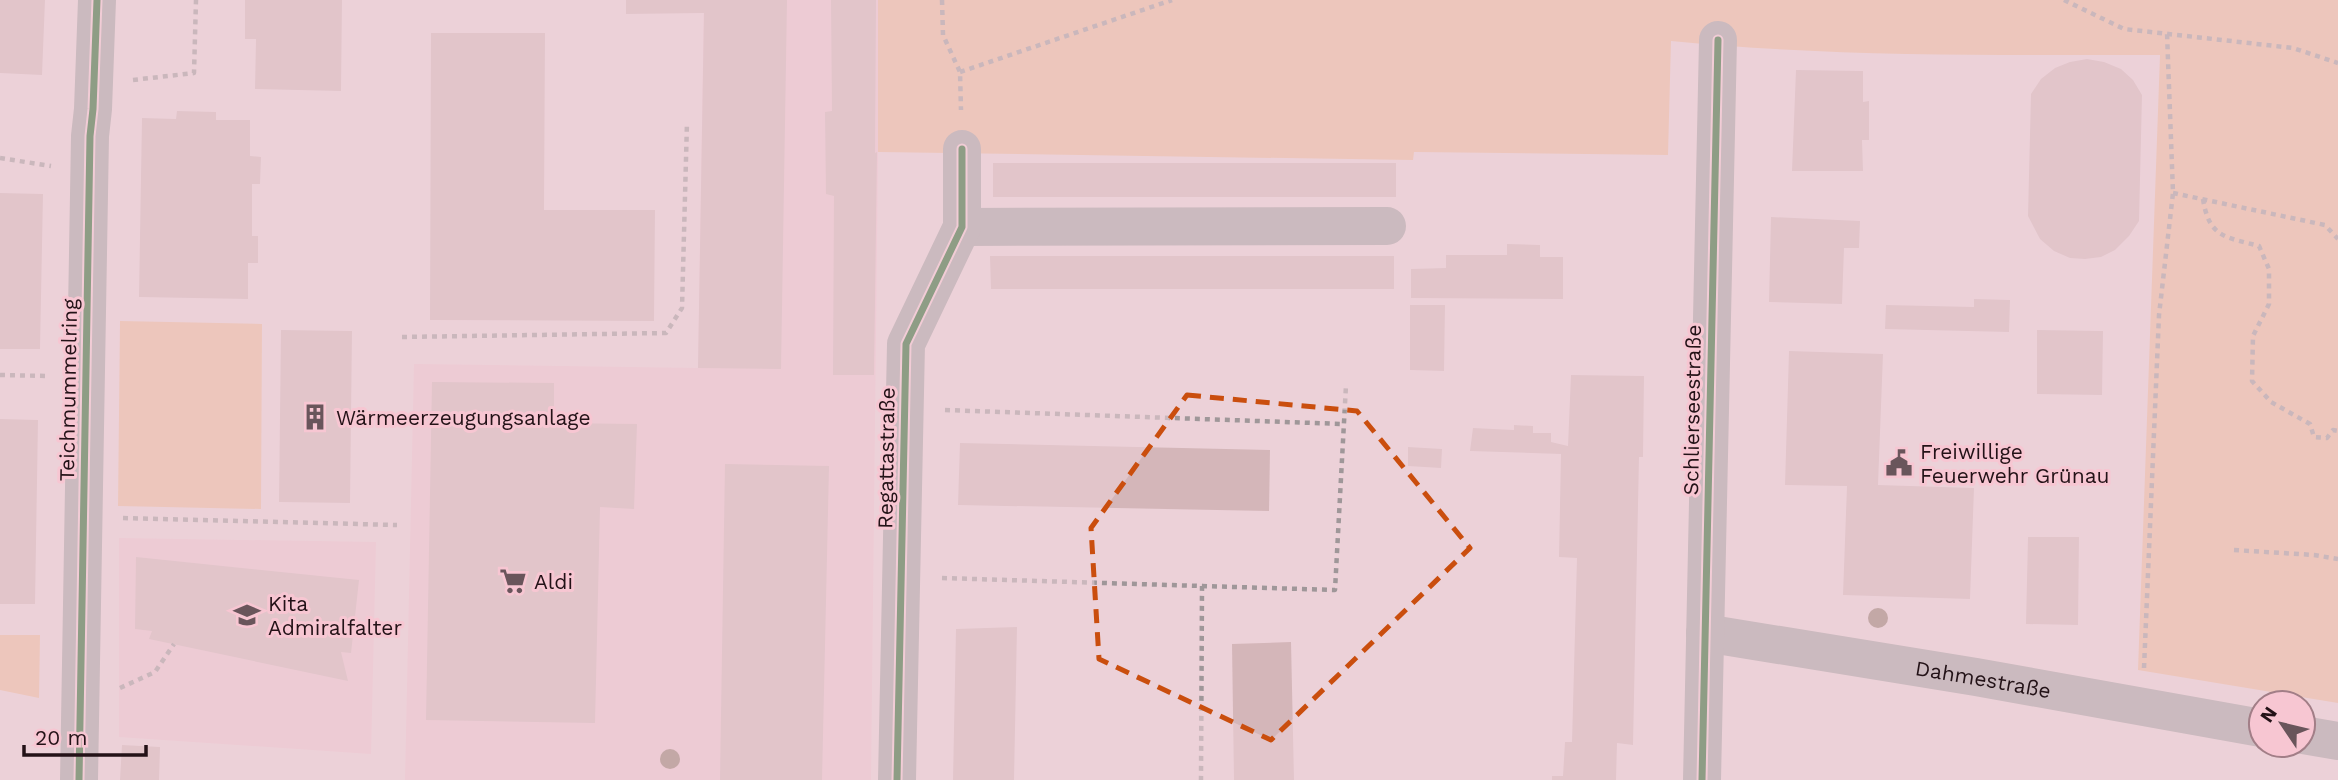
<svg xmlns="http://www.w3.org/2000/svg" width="2338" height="780" font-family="'Work Sans',sans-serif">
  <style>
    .built { fill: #eec3ce }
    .green { fill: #edb999 }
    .building { fill: #d4b6b9 }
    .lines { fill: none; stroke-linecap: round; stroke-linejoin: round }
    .path { stroke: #9f9799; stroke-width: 4.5; stroke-dasharray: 5 5; stroke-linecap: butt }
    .minor { stroke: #a39d9f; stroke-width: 38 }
    .cycleway-casing { stroke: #f7c6d2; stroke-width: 11 }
    .cycleway { stroke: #1b5e20; stroke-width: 7 }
    .tree { fill: #917569 }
    .marked { fill: none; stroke: #ca4e0e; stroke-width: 5; stroke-dasharray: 14 9; stroke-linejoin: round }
    .labels { text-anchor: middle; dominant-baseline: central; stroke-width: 6; stroke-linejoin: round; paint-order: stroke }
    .street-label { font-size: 21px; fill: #231217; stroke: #f7c6d2 }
    .poi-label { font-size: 21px; fill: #231217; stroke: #f7c6d2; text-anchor: start }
  </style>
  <rect width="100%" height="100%" fill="#ecd1d8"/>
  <g class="built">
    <path d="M704,0H878V152L871,780H405L414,364L698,368Z"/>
    <path d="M119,538L376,542L371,754L119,737Z"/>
  </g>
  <g class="green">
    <path d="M878,0H2338V703L2138,670L2160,55C1997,55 1833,57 1671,41L1668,155L1414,152L1413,160L878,152Z"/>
    <path d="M120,321L262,324L261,509L118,506Z"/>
    <path d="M0,635H40L39,698L0,690Z"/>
  </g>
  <g class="building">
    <path d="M0,0H45L42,75L0,73Z"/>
    <path d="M245,0H342L341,91L255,89L256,39H245Z"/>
    <path d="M626,0H787L781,369L698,368L704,13L626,14Z"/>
    <path d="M831,0H876L875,153L877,152L874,375H833L834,196L826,194L825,112L832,111Z"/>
    <path d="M431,33H545L544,210H655L654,321L430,320Z"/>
    <path d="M2087,59L2104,62L2121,69L2133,80L2142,95L2139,221L2129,236L2115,250L2101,257L2085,259L2070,258L2054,251L2040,239L2028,216L2031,94L2041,79L2055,68L2070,62Z"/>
    <path d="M1796,70L1863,71V102L1869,101V140H1862L1863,171H1792Z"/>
    <path d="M177,111L216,112V120H250V156L261,157L260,184H252V236H258V263H248V299L139,297L142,118L176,119Z"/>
    <rect x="993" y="163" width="403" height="34"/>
    <path d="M0,193L43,194L40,349H0Z"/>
    <path d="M1771,217L1860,221L1859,248H1844L1842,304L1769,302Z"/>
    <path d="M1507,244L1540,245V257H1563V299L1411,298V269L1446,268V255H1507Z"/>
    <path d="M990,256H1394V289H991Z"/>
    <path d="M1974,299L2010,300L2009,332L1885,329L1886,305L1974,307Z"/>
    <path d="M1410,305H1445L1444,371L1410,370Z"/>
    <path d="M281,330L352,331L350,503L279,502Z"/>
    <path d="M2037,330L2103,331L2102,395L2037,394Z"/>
    <path d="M1789,351L1883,354L1878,485L1974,488L1970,599L1843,595L1847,486L1785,485Z"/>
    <path d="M1571,375L1644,376L1643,457H1639L1633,745L1617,743L1616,780H1552V776H1563L1565,742H1572L1577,558L1559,557L1561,454L1470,451L1473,428L1514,430V425L1533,426V433H1551V442L1568,446Z"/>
    <path d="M432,382L554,383V423L637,424L634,509L600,507L595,723L426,720Z"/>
    <path d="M0,419L38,420L35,604H0Z"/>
    <path d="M960,443L1270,450L1269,511L958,505Z"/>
    <path d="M1408,447L1442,449L1441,468L1408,466Z"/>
    <path d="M725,464L829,466L822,780H720Z"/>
    <path d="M2028,537H2079L2078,625L2026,624Z"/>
    <path d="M136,557L359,580L351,653L341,652L348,681L149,639L152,631L135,629Z"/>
    <path d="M1017,627L1014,780H953L956,629Z"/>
    <path d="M1291,642L1294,780H1234L1232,644Z"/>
    <path d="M122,745L160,747L159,780H120Z"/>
  </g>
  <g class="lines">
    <g class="path">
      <path d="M942,0L943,35L960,72L961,110"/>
      <path d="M2064,0L2124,29L2293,48L2338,63"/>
      <path d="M960,72L1172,0"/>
      <path d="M133,80L194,73L196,0"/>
      <path d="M0,158L51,166"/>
      <path d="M2173,193L2325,225L2338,239"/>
      <path d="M2203,199C2209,238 2226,237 2259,246L2269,269V304L2253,336L2252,381L2271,402L2310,424L2314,437L2327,438L2333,430L2338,431"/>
      <path d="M402,337L666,333L682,308L687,122"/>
      <path d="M0,375L48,376"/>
      <path d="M945,410L1343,424"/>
      <path d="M123,518L397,525"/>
      <path d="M2234,550L2314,555L2338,559"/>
      <path d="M942,578L1202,586L1201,780"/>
      <path d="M1202,586L1335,590L1346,385"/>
      <path d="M2144,668L2159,315L2173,193L2167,33"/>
      <path d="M120,688L155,672L174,644"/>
    </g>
    <g class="minor">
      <path d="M962,227L1387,226"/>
      <path id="s1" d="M1705,633L1976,677L2261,728"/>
      <path d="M2303,735L2338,741"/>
      <path d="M79,780L90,136L93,109L97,0"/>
      <path d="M897,780L906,344L962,227V149"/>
      <path d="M1702,780L1718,40"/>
    </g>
    <g class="cycleway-casing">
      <g id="cycleway">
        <path d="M79,780L90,136L93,109L97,0"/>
        <path d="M897,780L906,344L962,227V149"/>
        <path d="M1702,780L1718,40"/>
      </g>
    </g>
    <use href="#cycleway" class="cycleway"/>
  </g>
  <g class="tree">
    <circle cx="1878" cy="618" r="10"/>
    <circle cx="670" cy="759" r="10"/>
  </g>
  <path d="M0 0H2338V780H0ZM1187,395L1357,411L1470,548L1271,740L1099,659L1091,528Z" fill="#ecd1d8" fill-opacity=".55" fill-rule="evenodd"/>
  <path class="marked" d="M1187,395L1357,411L1470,548L1271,740L1099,659L1091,528Z"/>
  <defs>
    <g id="building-bare" transform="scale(2.1)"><path d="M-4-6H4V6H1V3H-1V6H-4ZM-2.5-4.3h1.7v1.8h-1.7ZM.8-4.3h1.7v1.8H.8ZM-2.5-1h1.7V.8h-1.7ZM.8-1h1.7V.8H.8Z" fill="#69555b" stroke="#f7c6d2" stroke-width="2.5" paint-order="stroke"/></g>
    <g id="civic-bare" transform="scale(2.1)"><path d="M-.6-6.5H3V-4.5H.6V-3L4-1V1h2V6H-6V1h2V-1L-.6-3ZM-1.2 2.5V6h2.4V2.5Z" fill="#69555b" stroke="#f7c6d2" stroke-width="2.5" paint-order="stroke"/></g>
    <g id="supermarket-bare" transform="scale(2.1)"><path d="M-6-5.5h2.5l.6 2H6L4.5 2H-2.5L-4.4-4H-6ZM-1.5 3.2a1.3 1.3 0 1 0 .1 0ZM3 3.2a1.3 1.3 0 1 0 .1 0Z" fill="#69555b" stroke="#f7c6d2" stroke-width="2.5" paint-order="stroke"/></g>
    <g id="school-bare" transform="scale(2.1)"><path d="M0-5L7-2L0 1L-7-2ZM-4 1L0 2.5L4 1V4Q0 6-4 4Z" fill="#69555b" stroke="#f7c6d2" stroke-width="2.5" paint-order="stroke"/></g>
  </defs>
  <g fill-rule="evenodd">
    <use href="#building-bare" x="315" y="417"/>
    <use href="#civic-bare" x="1899" y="463"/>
    <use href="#supermarket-bare" x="513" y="581"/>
    <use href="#school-bare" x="247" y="615"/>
  </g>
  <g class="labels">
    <g class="street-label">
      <text transform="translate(68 390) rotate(-89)">Teichmummelring</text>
      <text transform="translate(1692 410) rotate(-89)">Schlierseestraße</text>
      <text transform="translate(886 458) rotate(-89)">Regattastraße</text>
      <text stroke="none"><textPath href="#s1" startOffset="282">Dahmestraße</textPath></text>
    </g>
    <g class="poi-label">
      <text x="336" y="417">Wärmeerzeugungsanlage</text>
      <text x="1920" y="451">Freiwillige<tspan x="1920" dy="24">Feuerwehr Grünau</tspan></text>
      <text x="534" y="581">Aldi</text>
      <text x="268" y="603">Kita<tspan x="268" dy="24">Admiralfalter</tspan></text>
    </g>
  </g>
  <g transform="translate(2282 724) rotate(305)"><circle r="33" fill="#f7c6d2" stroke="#a27e87" stroke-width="2"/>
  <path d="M0-5L12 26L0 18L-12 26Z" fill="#69555b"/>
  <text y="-10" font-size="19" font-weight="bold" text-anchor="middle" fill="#231217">N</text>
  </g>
  <path d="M24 745v10h122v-10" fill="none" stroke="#231217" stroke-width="3.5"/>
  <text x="35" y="745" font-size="21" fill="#231217" stroke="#f7c6d2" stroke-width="5" paint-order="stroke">20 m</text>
</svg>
